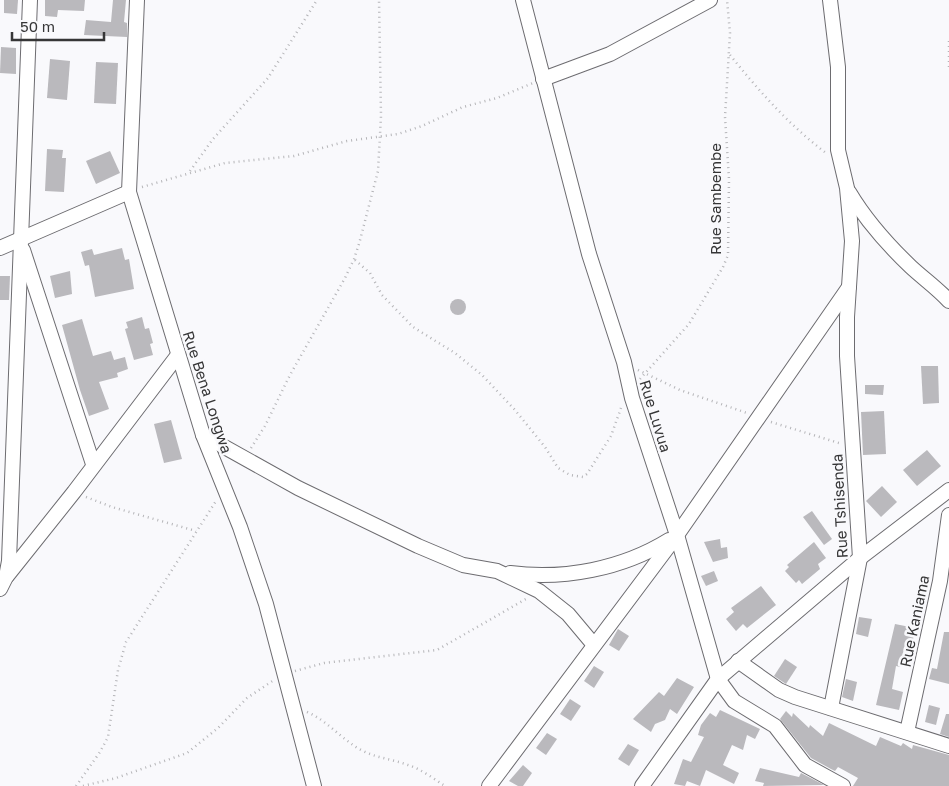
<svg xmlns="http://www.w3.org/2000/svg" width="949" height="786" font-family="'Golos Text',sans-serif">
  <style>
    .building { fill: #bab9bd }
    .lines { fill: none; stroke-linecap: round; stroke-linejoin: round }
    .minor-casing { stroke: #6d6c70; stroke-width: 16 }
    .path { stroke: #b5b5b8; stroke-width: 2.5; stroke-dasharray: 1 4; stroke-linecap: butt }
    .minor { stroke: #fff; stroke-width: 14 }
    .labels { text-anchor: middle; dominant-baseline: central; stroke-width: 5; stroke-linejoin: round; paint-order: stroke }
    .street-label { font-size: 15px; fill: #363637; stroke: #f9f9fc }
  </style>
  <rect width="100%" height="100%" fill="#f9f9fc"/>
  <g class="building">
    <path d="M4,0H18L17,14L4,13Z"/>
    <path d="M45,0H85L84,11L58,10L57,17L45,16Z"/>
    <path d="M113,0H126L124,22L127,23V37L84,35L86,20L111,22Z"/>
    <path d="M1,47L16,48V74L0,73Z"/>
    <path d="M50,59L70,61L67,100L47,98Z"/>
    <path d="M96,62L118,63L116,104L94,103Z"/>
    <path d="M47,149L63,150L62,158H66L64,192L45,191Z"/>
    <path d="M110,151L120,173L96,184L86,161Z"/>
    <path d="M122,248L125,260L129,259L134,289L95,297L89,265L85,266L81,252L92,249L94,255Z"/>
    <path d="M70,271L72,294L55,298L50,276Z"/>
    <path d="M0,276H10L9,300H0Z"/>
    <circle cx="458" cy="307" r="8"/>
    <path d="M142,317L145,329L149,328L153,343L150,344L153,355L134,360L125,329L128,328L126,322Z"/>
    <path d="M82,319L93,356L111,351L114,360L125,357L128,369L117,373L118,377L99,382L109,409L89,416L80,390L62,325Z"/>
    <path d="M921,366H938L939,403L923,404Z"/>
    <path d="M865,385H884L883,395L865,394Z"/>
    <path d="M884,411L886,454L863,455L861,412Z"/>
    <path d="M171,420L182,459L164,463L154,424Z"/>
    <path d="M927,450L941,466L917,486L903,470Z"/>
    <path d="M882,486L897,502L881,517L866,501Z"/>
    <path d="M812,511L832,539L824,545L803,517Z"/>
    <path d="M720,539L721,548L727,547L728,558L713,562L704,542Z"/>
    <path d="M814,542L826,558L818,564L820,569L802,584L799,580L796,583L785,571L789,567L787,565Z"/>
    <path d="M714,571L718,581L706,586L701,576Z"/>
    <path d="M761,586L776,605L747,628L743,624L736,631L726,619L734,612L731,608Z"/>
    <path d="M859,617L872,619L868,637L856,634Z"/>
    <path d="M895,624L915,628L912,646L905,645L900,667L896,666L892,689L903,692L899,710L876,705Z"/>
    <path d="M618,629L629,636L619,651L609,645Z"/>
    <path d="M944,632H949V684L929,679L932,668L937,669Z"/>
    <path d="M785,659L797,667L786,684L774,676Z"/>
    <path d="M594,666L604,672L594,688L584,681Z"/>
    <path d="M677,678L694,687L677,714L670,709L665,720L655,724L651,732L633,719L659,692L664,696Z"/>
    <path d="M846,679L857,682L853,701L842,697Z"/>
    <path d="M570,699L581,706L571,721L560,714Z"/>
    <path d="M929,705L940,708L936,725L925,722Z"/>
    <path d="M720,710L760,729L755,739L747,735L743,750L732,745L723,765L739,773L734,784L706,770L700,786L687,781L685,786L674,784L683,759L691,762L704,737L698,735L701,725L710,713L716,717Z"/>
    <path d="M786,711L792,717L793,713L809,728L810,725L823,736L829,723L876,746L880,737L901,746L903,743L912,749L913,745L949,755V786H853L858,778L838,767L835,771L831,769L811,758L780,719Z"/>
    <path d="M946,714H949V737L940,734Z"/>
    <path d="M547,733L557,739L546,755L536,748Z"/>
    <path d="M628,744L639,750L629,766L618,759Z"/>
    <path d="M523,765L532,773L523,786H518L509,781Z"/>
    <path d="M760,768L799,777L801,773L824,785L763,786L764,783L755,781Z"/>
  </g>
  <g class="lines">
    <g class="minor-casing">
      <g id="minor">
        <path d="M137,0L129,192L203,435L240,527L266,604L314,786"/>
        <path d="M523,0L589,254L624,362L632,398L677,535L718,679L734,701L775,726L805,765L843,786"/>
        <path d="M830,0L838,67V150L847,188L852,241L847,317V356L860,558L831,708"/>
        <path d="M543,79L610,54L710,0"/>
        <path d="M849,192C865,219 888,245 911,267C924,279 937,288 949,301"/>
        <path d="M0,248L129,192"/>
        <path d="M23,250L93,464"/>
        <path d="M203,435L298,488L418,546L463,565L497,571L539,591L568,614L594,645"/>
        <path d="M510,573C564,580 622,569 669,540"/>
        <path d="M7,576L74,492L178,355"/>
        <path d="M0,589L6,577L9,561L30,0"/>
        <path d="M738,661L779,690L795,697L949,746"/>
        <path d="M907,732L940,581L949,515"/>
        <path d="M489,786L677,535L849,287"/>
        <path d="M642,786L718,679L860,558L949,490"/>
      </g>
    </g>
    <g class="path">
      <path d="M949,41V69"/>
      <path d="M730,55C759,91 789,125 826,153"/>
      <path d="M190,171L213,139L268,78L317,0"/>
      <path d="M142,187L225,163L294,156L347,141L398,134L422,126L463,107L497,98L533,83"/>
      <path d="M355,260L370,273L382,295L413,327L455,353L482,375L515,410L545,447L558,468L570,475L583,477L587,474L611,436L621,408"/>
      <path d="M638,370L680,390L747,413"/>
      <path d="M640,379L689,324L723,267L728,255L729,179L725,117L730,33L727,0"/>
      <path d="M771,422L839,443"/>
      <path d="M251,448L265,426L290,375L345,278L354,259L359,244L378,171L381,116L379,0"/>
      <path d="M86,497L112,507L196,531"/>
      <path d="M295,671L324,663L437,650L526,599"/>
      <path d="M307,712C328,721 341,739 361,750C376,758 392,759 408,765C421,769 434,779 445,786"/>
      <path d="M76,786L100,752L108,737L118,670L126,642L216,501"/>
      <path d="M83,786L116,778L187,753L218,728L247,698L274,680"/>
    </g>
    <use href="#minor" class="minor"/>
  </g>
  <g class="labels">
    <g class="street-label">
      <text transform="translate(715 199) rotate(-90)">Rue Sambembe</text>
      <text transform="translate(208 392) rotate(72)">Rue Bena Longwa</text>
      <text transform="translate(656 416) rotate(73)">Rue Luvua</text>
      <text transform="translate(839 506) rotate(-93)">Rue Tshisenda</text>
      <text transform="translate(914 621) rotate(-78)">Rue Kaniama</text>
    </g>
  </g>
  <path d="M12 32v8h92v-8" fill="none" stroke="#363637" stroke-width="2.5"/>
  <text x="20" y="32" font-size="15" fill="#363637" stroke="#f9f9fc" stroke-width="4" paint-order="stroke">50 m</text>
</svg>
